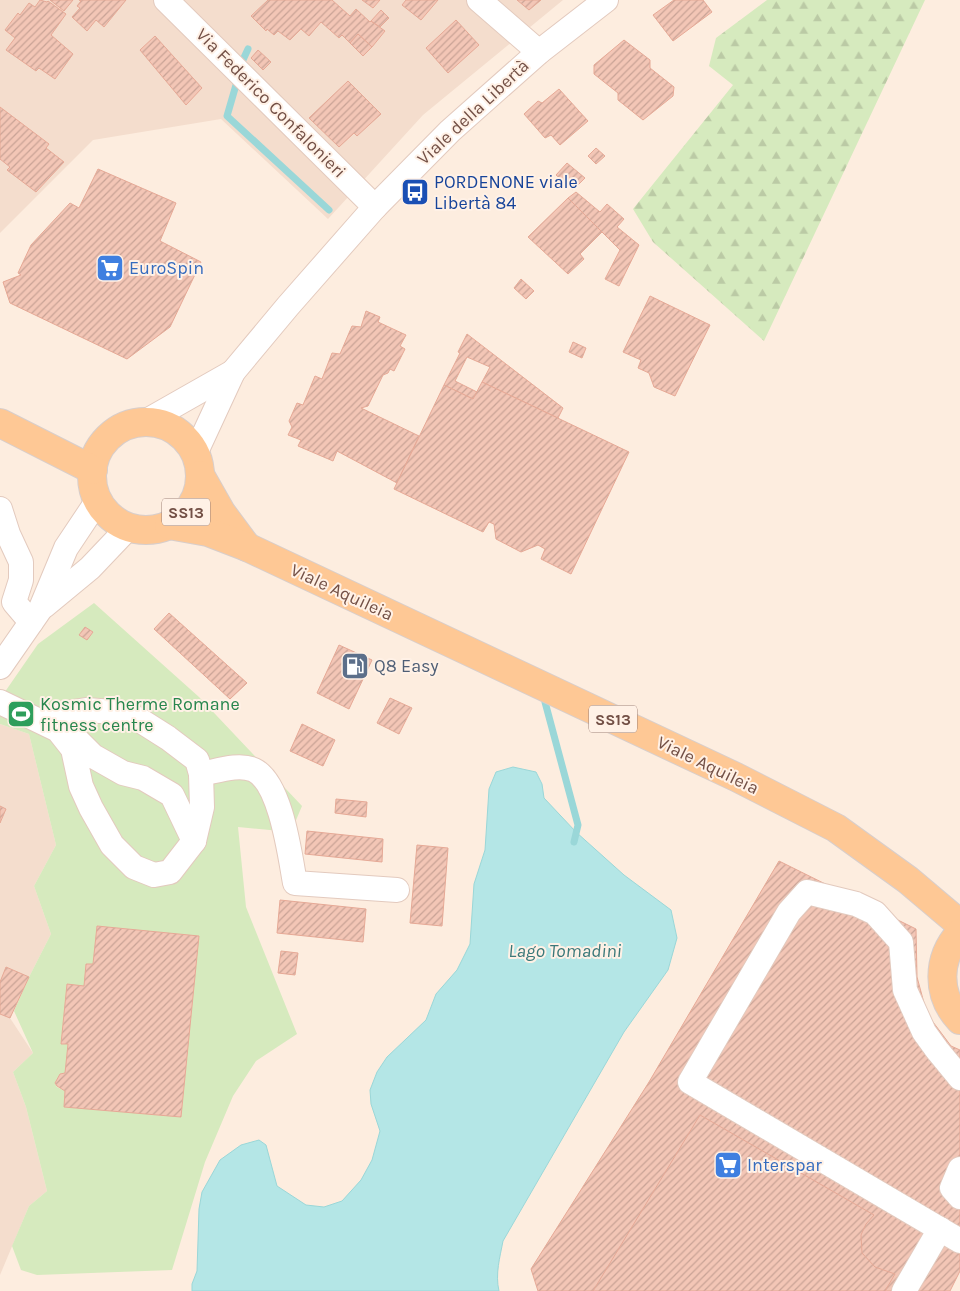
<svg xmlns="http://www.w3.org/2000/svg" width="960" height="1291" font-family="Karla,sans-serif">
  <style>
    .residential { fill: #f4ddcd }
    .forest { fill: url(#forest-firs) }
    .garden { fill: #d6eabe; fill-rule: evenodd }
    .water { fill: #b4e6e6; stroke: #9ad7d8 }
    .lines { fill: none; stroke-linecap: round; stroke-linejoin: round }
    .stream { stroke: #9ad7d8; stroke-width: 7 }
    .building { fill: url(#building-hatch); stroke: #e6a996 }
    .minor-casing { stroke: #e3cabe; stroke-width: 26 }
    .major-casing { stroke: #d8cecb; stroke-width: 30 }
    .minor { stroke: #fff; stroke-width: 24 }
    .major { stroke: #fec895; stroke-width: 28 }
    .labels { text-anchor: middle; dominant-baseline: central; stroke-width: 4; stroke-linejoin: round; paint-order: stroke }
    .shield { fill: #fff1e6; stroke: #9d8076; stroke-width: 1 }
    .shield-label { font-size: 16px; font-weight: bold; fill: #735046 }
    .street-label { font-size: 18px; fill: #735046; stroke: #fff1e6 }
    .transit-label { font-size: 18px; fill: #164399; stroke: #fff1e6; text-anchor: start }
    .shop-label { font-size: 18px; fill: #366cbe; stroke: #fff1e6; text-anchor: start }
    .service-label { font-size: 18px; fill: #4e5e75; stroke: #fff1e6; text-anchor: start }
    .leisure-label { font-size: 18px; fill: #27864d; stroke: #fff1e6; text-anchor: start }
    .water-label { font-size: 19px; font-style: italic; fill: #3a7879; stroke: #fff1e6 }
  </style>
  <defs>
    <pattern id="forest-firs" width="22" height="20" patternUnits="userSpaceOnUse" patternTransform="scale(1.25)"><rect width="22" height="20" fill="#d6eabe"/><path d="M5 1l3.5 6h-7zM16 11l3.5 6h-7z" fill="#bbcaa5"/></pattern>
    <pattern id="building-hatch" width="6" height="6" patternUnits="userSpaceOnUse" patternTransform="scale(1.25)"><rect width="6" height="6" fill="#f3c6b6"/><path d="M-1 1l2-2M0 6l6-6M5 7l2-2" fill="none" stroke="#c9a396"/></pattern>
  </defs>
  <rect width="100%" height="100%" fill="#fdeddf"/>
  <g class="residential">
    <path d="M0,0H563L423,115L328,219L221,119L93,140L0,233Z"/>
    <path d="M0,724L29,734L56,845L34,886L51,934L29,977L10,1018L33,1053L13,1072L26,1107L47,1191L29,1206L0,1275Z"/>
  </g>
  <path class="forest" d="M767,0H925L764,341L653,242L633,209L733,85L709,66L716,38Z"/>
  <path class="garden" d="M94,603L199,697L302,806L291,832L238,827L246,907L297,1034L256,1061L233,1096L205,1162L172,1270L37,1275L21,1270L12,1246L29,1206L47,1191L26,1107L13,1072L33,1053L14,1011L29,977L51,934L34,886L56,845L29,734L0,724V699L38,644ZM97,926L199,936L181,1117L64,1107L65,1091L57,1087L55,1083L60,1074L65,1073L68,1044L61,1043L67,985L84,986L86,964H93Z"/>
  <path class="water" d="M513,767L536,772L542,784L544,798L576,832L624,875L671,910L677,938L668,970L624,1032L503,1241C500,1257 495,1274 499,1291H192V1284L197,1271L199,1209L202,1192L220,1160L241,1145L259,1140L266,1145L277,1186L306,1205L324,1207L342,1201L361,1180L372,1160L380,1131L371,1104L370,1090L377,1072L387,1057L426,1020L436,994L457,970L470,944L474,884L485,850L489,789L496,772Z"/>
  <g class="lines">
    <g class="stream">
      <path d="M242,62L248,49"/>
      <path d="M236,85L227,116L329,210"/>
      <path d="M545,702L578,825L574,842"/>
    </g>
  </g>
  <g class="building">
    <path d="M40,0L47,2L48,1L66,14L51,35L73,54L55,79L39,68L36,71L6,50L15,38L5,30L18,13L20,15L29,3L35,7Z"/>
    <path d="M50,0H73L64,11Z"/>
    <path d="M79,0H126L104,27L96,20L87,31L72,17L80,8L77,6L81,1Z"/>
    <path d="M268,0H332L350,16L356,9L370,22L371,21L385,31L372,47L358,34L350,43L342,35L339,38L321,22L309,36L301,29L290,40L278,31L274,35L267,29L266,31L251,16Z"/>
    <path d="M362,0H380L373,8Z"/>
    <path d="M406,0H438L421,20L402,5Z"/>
    <path d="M517,0H541L529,10Z"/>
    <path d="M674,0H703L712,12L673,41L653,15Z"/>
    <path d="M381,10L389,18L380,27L371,21Z"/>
    <path d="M456,20L479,45L448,73L426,48Z"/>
    <path d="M358,34L372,47L363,56L350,43Z"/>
    <path d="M155,36L202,88L186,105L140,50Z"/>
    <path d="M624,40L650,60V68L674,87L673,96L643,120L618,100V93L594,74V65Z"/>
    <path d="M258,50L271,62L263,70L251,58Z"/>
    <path d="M348,81L381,114L357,136L354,133L339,147L309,118Z"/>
    <path d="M559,89L588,121L560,145L551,135L545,138L524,114L538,101L542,103Z"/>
    <path d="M0,107L49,144L46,148L64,162L36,192L7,170L10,167L0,159Z"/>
    <path d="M596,148L605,156L596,164L588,156Z"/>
    <path d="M567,163L585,178L573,190L556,175Z"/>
    <path d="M98,169L176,203L160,241L201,262L170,327L127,359L10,303L3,282L21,275L18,273L31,245L70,203L79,208Z"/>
    <path d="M576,192L600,212L607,204L624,219L617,227L639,245L619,286L605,279L620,250L568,198Z"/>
    <path d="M568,198L602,232L580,254L584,259L568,274L528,237Z"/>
    <path d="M521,279L534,291L526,299L514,288Z"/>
    <path d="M650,296L710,325L675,396L654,387L649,373L638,368L641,360L623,352Z"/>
    <path d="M366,311L380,317L378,322L406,335L400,346L405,349L394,371L390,369L388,373L383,375L368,406L361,408L419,436L397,483L337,451L333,461L298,446L301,440L288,435L292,427L289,421L297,403L303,405L315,376L322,379L332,353L340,354L352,326L361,327Z"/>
    <path d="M467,334L563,408L558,418L482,382L490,367L467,357L455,381L477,392L473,399L444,385L460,353L458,352Z"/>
    <path d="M573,342L586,348L582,358L569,352Z"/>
    <path d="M482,382L629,452L571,574L541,559L545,549L538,545L521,552L496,539L494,524L489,522L483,532L394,489L444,385L473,399Z"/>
    <path d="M169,613L247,683L230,699L154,629Z"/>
    <path d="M85,627L93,632L87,640L79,635Z"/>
    <path d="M339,645L372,660L349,709L317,693Z"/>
    <path d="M390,698L412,708L399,734L377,723Z"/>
    <path d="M302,724L335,740L323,766L290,751Z"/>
    <path d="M336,799L367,802L366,817L335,813Z"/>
    <path d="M0,806L6,809L0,823Z"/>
    <path d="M307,831L383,839L382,862L305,854Z"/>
    <path d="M417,845L448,848L442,926L410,923Z"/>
    <path d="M779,861L916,929L917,977L927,1014L951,1046L960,1050V1271L950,1291H538L531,1269L649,1082Z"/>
    <path d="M280,900L366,909L363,942L277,933Z"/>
    <path d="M97,926L199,936L181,1117L64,1107L65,1091L57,1086L55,1083L60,1074L65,1073L68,1044H61L67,984L84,986L86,964H93Z"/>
    <path d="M281,951L298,953L295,975L278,973Z"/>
    <path d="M6,967L29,977L10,1018L0,1014V982Z"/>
    <path d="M700,1115L874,1215L866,1224L861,1235L862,1253L875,1267L895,1274L885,1291H593Z"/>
  </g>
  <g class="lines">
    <g class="minor-casing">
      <g id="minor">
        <path d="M166,0L375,207"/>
        <path d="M479,0L539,52"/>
        <path d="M145,422L233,372"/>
        <path d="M195,454L233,372L288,306L375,207L450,131L539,52L606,0"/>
        <path d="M0,509L8,534L21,562V580L14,602L31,622"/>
        <path d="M44,606L90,568L129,527"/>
        <path d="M0,667L41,608L66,548L98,500"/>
        <path d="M0,702L58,730L70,733L93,756L123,773L143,778L172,795L194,841L170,872L154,875L134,867L112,845L91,808L81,786L73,749L58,730"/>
        <path d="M41,721L66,713L86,710L114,712L138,719L168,738L197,760L201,774C217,771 239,763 254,770C281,783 290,856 295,883L397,890"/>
        <path d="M194,841L202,807L201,774"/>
        <path d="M960,1078L937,1050L924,1032L905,990L901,942L875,913L856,904L807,892L789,912L690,1082L960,1241"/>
        <path d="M960,1169L952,1188L960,1197"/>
        <path d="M904,1291L940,1229"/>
      </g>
    </g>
    <g class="major-casing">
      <g id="major">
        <circle cx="146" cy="476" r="54"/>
        <path d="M0,423L93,470"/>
        <path d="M200,475L221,512L247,547"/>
        <path d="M169,525L208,532L247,547L736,777L836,828L908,880L960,924"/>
        <path d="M960,933C937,958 936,995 960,1020"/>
      </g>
    </g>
    <use href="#minor" class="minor"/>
    <use href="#major" class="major"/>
  </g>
  <defs>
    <g id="bus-square" transform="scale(1.4375)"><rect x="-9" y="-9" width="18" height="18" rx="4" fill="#1a4fb4" stroke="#fff1e6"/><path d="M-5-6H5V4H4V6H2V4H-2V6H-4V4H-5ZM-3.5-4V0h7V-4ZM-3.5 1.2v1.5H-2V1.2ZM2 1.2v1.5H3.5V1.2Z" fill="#fff"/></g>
    <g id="supermarket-square" transform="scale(1.4375)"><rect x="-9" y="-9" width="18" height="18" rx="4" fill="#3f7fe0" stroke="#fff1e6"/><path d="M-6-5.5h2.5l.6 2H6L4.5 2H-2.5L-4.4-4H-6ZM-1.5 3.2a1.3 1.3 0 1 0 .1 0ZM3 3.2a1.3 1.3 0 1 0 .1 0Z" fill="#fff"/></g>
    <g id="fuel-square" transform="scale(1.4375)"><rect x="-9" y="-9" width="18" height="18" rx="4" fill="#5c6f8a" stroke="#fff1e6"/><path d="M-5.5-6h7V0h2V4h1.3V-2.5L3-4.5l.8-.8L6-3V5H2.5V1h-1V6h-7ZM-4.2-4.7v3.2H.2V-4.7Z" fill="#fff"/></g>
    <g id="stadium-square" transform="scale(1.4375)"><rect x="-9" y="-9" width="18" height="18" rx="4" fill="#2e9e5b" stroke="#fff1e6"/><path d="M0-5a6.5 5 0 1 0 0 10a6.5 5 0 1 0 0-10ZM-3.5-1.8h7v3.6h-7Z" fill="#fff"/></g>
  </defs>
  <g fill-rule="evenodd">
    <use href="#bus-square" x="415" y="192"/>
    <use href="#supermarket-square" x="110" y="268"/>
    <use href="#fuel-square" x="355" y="666"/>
    <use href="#stadium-square" x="21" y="714"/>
    <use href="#supermarket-square" x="728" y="1165"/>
  </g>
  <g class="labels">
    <g class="shield">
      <rect x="162" y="498.5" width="48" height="27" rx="4"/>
      <rect x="589" y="705.5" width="48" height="27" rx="4"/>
    </g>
    <g class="shield-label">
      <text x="186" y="512">SS13</text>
      <text x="613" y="719">SS13</text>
    </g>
    <g class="street-label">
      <text transform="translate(271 103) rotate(45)">Via Federico Confalonieri</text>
      <text transform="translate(473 112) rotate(-43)">Viale della Libertà</text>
      <text transform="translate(342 592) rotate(25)">Viale Aquileia</text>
      <text transform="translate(708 765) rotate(26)">Viale Aquileia</text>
    </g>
    <g class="transit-label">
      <text x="434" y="182">PORDENONE viale<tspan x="434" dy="21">Libertà 84</tspan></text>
    </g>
    <g class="shop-label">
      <text x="129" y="268">EuroSpin</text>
      <text x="747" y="1165">Interspar</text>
    </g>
    <g class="service-label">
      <text x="374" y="666">Q8 Easy</text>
    </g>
    <g class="leisure-label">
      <text x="40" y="704">Kosmic Therme Romane<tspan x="40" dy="21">fitness centre</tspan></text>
    </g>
    <g class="water-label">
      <text x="565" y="951">Lago Tomadini</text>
    </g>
  </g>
</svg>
